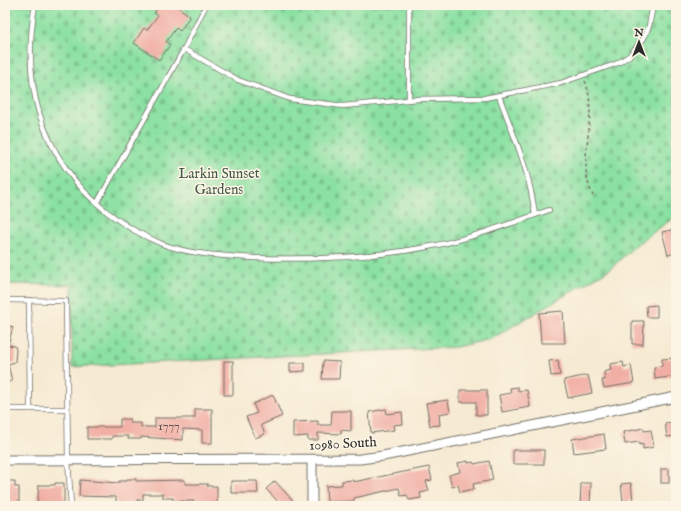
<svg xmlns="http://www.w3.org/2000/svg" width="681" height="511" font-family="'IM FELL English',serif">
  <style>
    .cemetery { fill: url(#cemetery-stones); stroke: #5b8667 }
    .building { fill: #f1aea5 }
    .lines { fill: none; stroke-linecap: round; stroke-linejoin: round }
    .lane-casing { stroke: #726e65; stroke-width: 6 }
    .street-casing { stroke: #726e65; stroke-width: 11 }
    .path { stroke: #726e65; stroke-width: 1.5; stroke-dasharray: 3 3; stroke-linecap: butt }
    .lane { stroke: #fff; stroke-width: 4.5 }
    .street { stroke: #fff; stroke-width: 9 }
    .labels { text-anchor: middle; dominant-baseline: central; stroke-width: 3; stroke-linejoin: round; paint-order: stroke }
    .number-label { font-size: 12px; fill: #5c4c4a }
    .park-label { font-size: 14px; fill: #435849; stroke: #fcf5e5 }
    .street-label { font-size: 14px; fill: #2b2b2b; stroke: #fcf5e5 }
  </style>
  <defs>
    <pattern id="cemetery-stones" width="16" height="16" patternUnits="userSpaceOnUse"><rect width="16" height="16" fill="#8be1a3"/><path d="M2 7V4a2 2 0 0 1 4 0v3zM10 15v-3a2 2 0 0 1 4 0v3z" fill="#78c18c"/></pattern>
  </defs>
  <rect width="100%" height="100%" fill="#fcf5e5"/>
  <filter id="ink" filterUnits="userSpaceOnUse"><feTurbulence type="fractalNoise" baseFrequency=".025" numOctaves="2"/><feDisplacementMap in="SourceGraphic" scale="8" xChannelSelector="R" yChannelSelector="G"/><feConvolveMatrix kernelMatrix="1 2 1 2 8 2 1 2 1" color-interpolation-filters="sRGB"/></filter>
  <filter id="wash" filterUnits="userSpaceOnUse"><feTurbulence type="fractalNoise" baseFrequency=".012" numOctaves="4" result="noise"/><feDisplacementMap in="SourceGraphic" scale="16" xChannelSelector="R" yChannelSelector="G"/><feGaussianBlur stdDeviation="0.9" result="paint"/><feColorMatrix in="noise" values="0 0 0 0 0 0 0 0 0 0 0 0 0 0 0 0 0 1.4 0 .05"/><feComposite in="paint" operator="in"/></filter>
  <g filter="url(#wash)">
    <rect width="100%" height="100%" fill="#f6ead2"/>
    <path class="cemetery" d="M5,5H676V216L637,244L610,269L581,286L491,339L456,347L72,367V285L5,284Z"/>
    <g id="blocks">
      <g class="building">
        <path d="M160,5H175L190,16L180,31L176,28L166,42L170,45L159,60L134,43L144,28L147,30L158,15L154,13Z"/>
        <path d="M676,229V253L668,255L662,232Z"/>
        <path d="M657,305V317H647L646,306Z"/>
        <path d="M563,311L565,343H541L539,313Z"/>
        <path d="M632,321H644L643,344H632Z"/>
        <path d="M5,325L13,327L8,345L15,346L16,350L15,362L8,364L12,381L5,383Z"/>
        <path d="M676,358V376L655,379L654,367L662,366V359Z"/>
        <path d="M558,360L560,375L551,376L549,361Z"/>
        <rect x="224" y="361" width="9" height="34"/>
        <path d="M323,361L340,362L339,379H322Z"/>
        <path d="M623,362L624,367L631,365L634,383L604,388L602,380H605L604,372L611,370L610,364Z"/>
        <path d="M290,363H305V371L290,372Z"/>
        <path d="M588,375L592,393L568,398L564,380Z"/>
        <path d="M518,387V391L527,390L530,407L502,412L499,395L511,393L510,388Z"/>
        <path d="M460,390H487V415H476V402H460Z"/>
        <path d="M273,395L282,416L261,425L265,434L255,438L246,417L257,413L253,404Z"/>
        <path d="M448,400L450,412L439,414L440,425L430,426L426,403Z"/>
        <path d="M195,409H212V443H202V430L183,429V440L141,437V439H128V436H112V439H87V427H120V419H130V423H141V427H155V418H195Z"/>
        <path d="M386,409L387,414L402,412L403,424L393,425L394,430L371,433L369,412Z"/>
        <path d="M332,411H351V431L341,430V434L318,433V440H308V436L293,437V422L318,421V425H331Z"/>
        <path d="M676,422V436L667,437L665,423Z"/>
        <path d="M644,428V431L651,430L654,447L643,449V444L639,445V442L625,444L623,432Z"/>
        <path d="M604,434L606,449L574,453L572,439Z"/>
        <rect x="513" y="450" width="31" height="14"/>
        <path d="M468,461V463L473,462L474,464L489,461L493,480L473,484L474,489L460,492L458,485L452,487L449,475L460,472L458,463Z"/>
        <path d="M429,467L432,480L426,481L429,491L420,493L421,498L409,500L407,495L401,496L399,488L354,498V501L327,502L326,486L342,485V481L353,480V482Z"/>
        <rect x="661" y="469" width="8" height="14"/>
        <path d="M127,479H136V481L185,480V484H208L207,486H217V505H194V501H173V498H163V494H143V500H137V506H116V497L79,496L80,480L119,483V481H127Z"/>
        <path d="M5,481H15V487H19V506H5Z"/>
        <path d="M231,481H257L258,493H231Z"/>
        <path d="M275,481L295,503L291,506H282L266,489Z"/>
        <path d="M55,483H64V506H37L39,485H55Z"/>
        <path d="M581,483H591L590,506H580Z"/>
        <path d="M631,483L633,500L623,501L621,484Z"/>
      </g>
    </g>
  </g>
  <g filter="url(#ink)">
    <use href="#blocks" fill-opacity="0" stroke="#726e65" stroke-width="1"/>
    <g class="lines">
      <g class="lane-casing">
        <g id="lane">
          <path d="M35,5C25,62 32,119 65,167C88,202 124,228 162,244C192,255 223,256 254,258C316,260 376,258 437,245C475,237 512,223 549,210"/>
          <path d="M184,49L238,80L290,99L343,106L418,99L485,98L561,83L618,63L629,56L644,38L649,26L653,5"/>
          <path d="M499,96C515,139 529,169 535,215"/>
          <path d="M409,100V5"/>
          <path d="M97,203L184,49L206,5"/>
          <path d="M5,300L66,301L68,460L71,506"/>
          <path d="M29,300L30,409"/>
          <path d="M5,409H67"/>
        </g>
      </g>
      <g class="street-casing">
        <g id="street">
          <path d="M5,460L360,459L383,456L676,397"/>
          <path d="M312,506V460"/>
        </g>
      </g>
      <path class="path" d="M585,81C596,109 585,138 586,167C586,177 589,187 593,196"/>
      <use href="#lane" class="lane"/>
      <use href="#street" class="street"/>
    </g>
  </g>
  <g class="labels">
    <g class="number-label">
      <text x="169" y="426">1777</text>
    </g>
    <g class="park-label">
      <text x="219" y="174">Larkin Sunset<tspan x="219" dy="16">Gardens</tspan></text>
    </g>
    <g class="street-label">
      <text transform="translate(343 444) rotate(-3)">10980 South</text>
    </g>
  </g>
  <rect width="681" height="511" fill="none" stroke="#fcf5e5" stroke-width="20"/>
  <g transform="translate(639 42)" stroke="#fcf5e5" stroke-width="3" paint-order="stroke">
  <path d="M0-3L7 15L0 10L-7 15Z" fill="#2b2b2b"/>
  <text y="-6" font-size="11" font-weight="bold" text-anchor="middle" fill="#2b2b2b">N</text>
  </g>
</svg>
